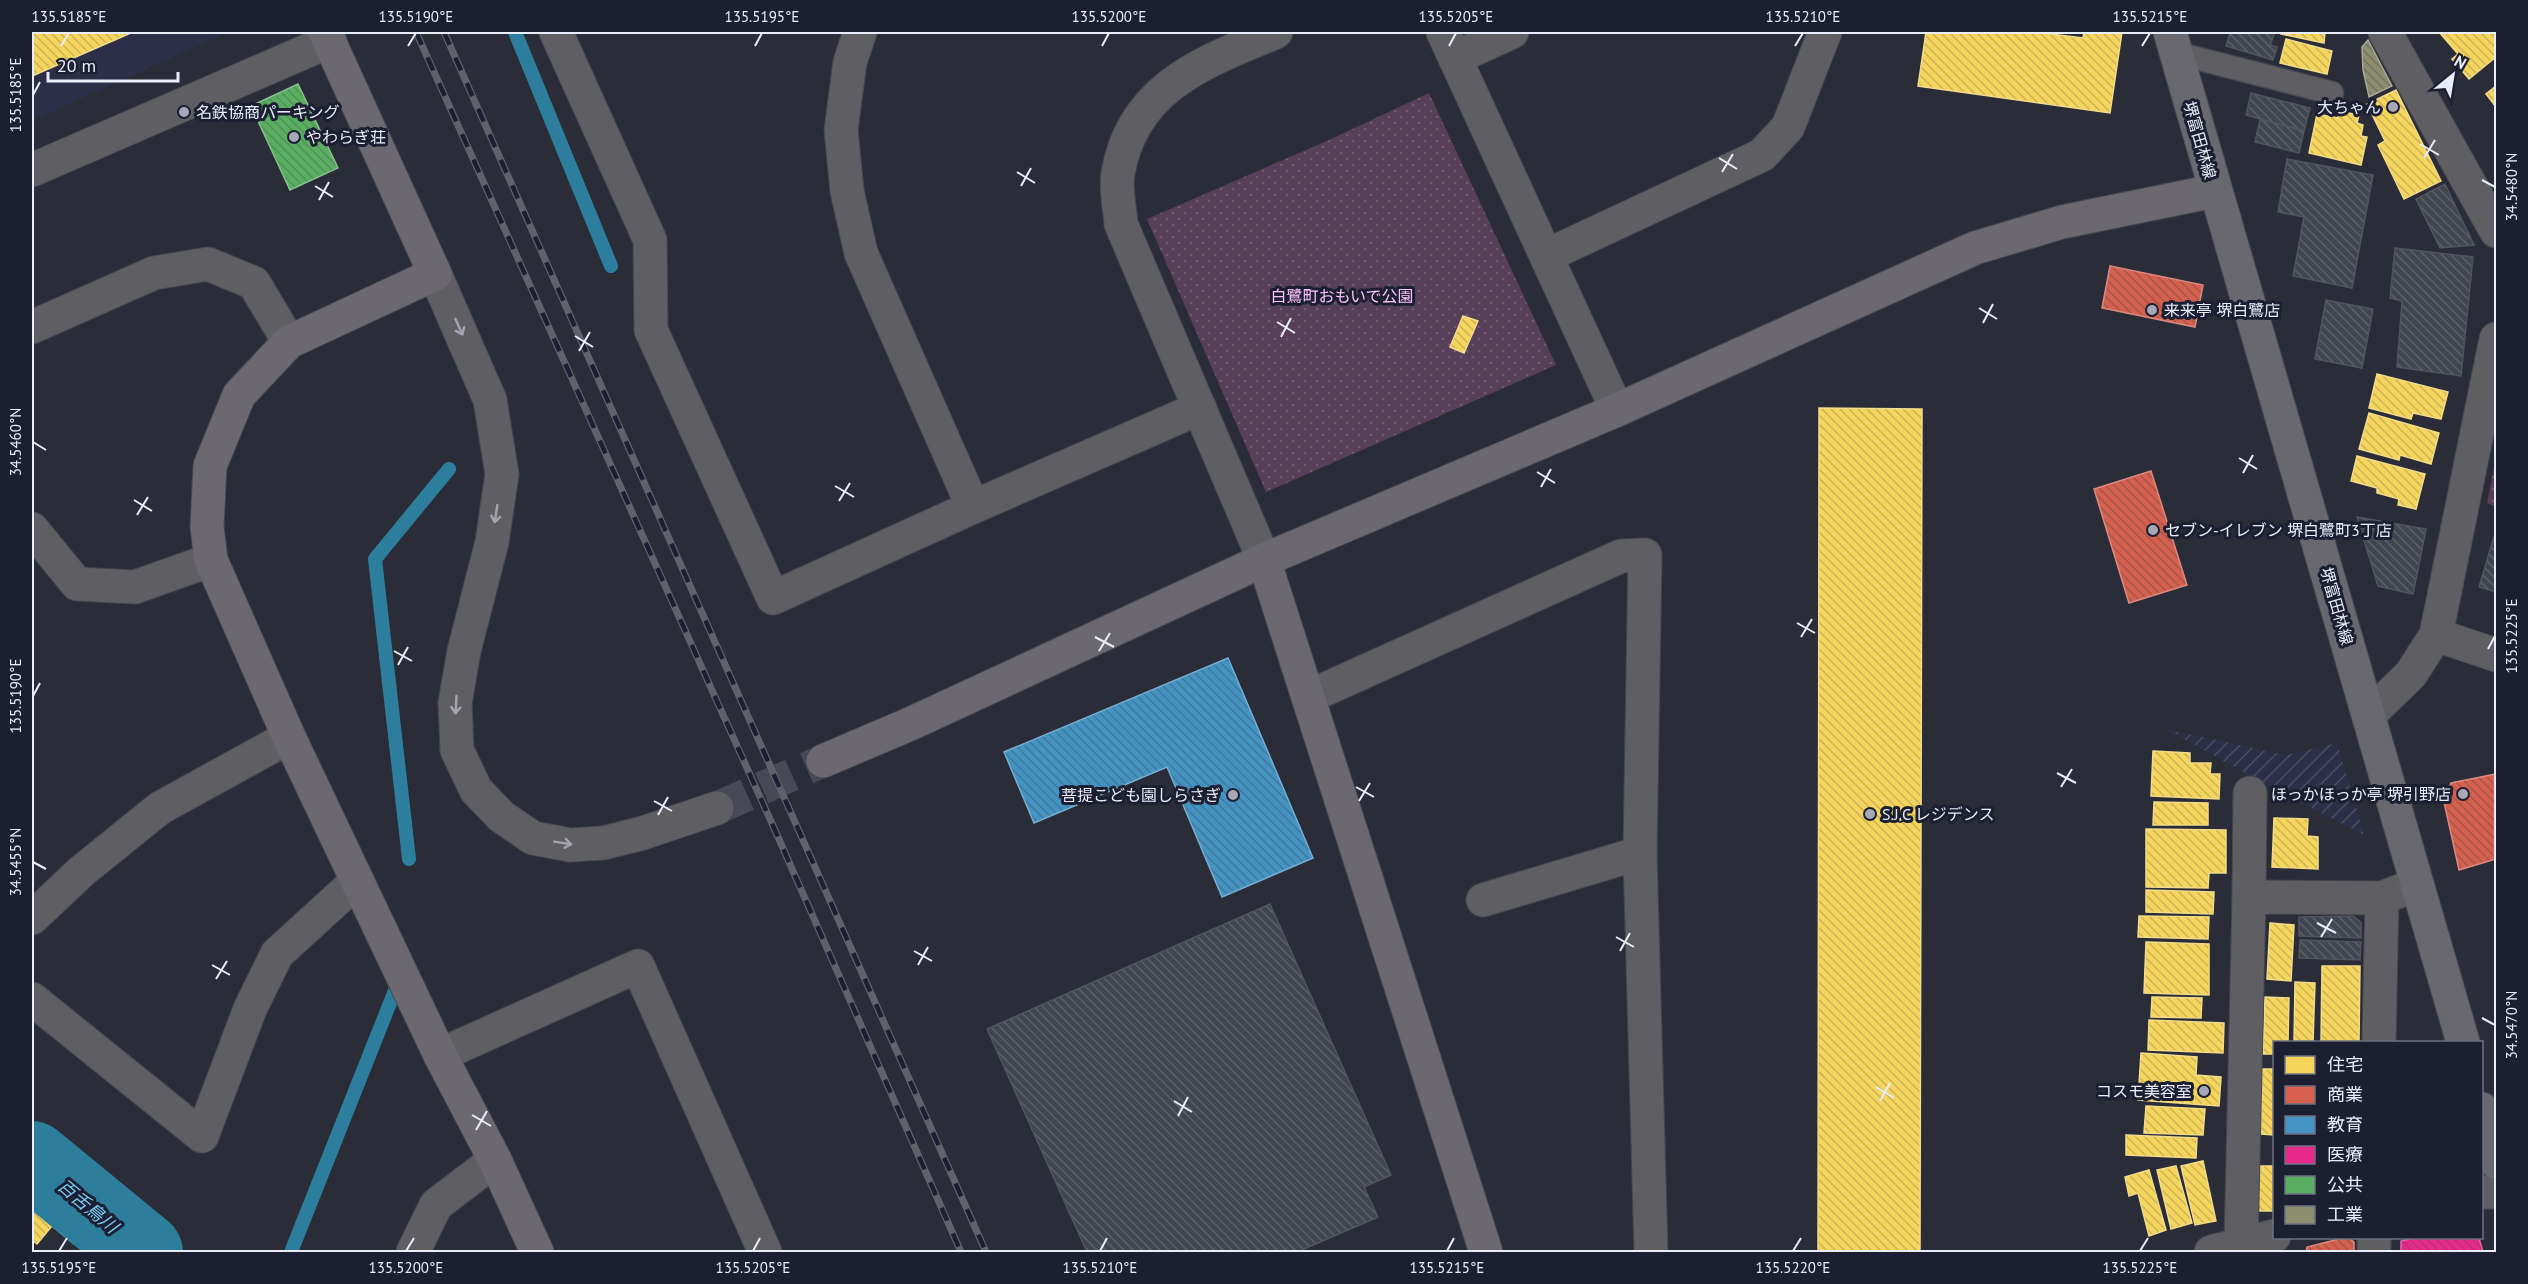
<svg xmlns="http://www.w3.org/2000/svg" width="2528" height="1284" font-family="'PT Sans','Noto Sans JP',sans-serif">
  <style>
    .built { fill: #2c2f47 }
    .industrial { fill: url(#industrial-furrows) }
    .grass { fill: url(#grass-dots) }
    .homes { fill: url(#homes-back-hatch); stroke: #f2dc8b; stroke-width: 1.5 }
    .shops { fill: url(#shops-back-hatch); stroke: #dc8a81; stroke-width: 1.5 }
    .schools { fill: url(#schools-back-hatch); stroke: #75aed3; stroke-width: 1.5 }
    .health { fill: url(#health-back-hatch); stroke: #e864ab; stroke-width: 1.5 }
    .public { fill: url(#public-back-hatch); stroke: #85c18f; stroke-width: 1.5 }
    .industry { fill: url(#industry-back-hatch); stroke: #a8a998; stroke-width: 1.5 }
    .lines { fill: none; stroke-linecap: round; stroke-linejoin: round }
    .stream { stroke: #2d7d9d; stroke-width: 14 }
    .river { stroke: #2d7d9d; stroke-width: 78 }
    .building { fill: url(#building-back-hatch); stroke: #51555d; stroke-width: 1.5 }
    .street-tunnel { stroke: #474954; stroke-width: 33; stroke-dasharray: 33 16; stroke-linecap: butt }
    .lane-casing { stroke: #464851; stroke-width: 25 }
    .street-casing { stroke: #464851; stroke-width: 35 }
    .secondary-casing { stroke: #464851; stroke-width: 35 }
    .primary-casing { stroke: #464851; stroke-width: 35 }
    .lane { stroke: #5f5e62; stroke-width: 22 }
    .street { stroke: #5f5e62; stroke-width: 33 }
    .secondary { stroke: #6b696f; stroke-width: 33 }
    .primary { stroke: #69686e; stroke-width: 33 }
    .rail-casing { stroke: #616269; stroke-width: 7 }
    .rail { stroke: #1c1f32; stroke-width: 4.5; stroke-dasharray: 14; stroke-linecap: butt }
    .oneway { stroke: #a4a5ae }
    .ticks { fill: none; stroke: #e9ecf9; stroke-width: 2 }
    .poi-dot { fill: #a6a9b5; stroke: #1c1f32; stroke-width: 2 }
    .labels { text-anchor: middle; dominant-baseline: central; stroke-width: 6; stroke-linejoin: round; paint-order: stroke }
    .poi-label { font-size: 16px; fill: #e9ecf9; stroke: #1c1f32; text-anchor: start }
    .street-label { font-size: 16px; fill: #e9ecf9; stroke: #1c1f32 }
    .park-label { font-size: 16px; fill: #fcc1fb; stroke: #1c1f32 }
    .water-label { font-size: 18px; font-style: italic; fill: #76cff5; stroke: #1c1f32 }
    .neatline { fill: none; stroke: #e9ecf9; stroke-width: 2 }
    .ticks-label { font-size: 15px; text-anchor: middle; fill: #e9ecf9 }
  </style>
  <defs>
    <pattern id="industrial-furrows" width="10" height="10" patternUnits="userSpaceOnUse" patternTransform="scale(1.5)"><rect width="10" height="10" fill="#2c2f47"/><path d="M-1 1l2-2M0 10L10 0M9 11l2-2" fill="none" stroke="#4b4d62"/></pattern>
    <pattern id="grass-dots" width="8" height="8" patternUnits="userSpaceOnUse" patternTransform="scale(1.5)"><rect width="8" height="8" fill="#573e59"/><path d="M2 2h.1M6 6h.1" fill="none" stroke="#6f5a72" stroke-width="1.8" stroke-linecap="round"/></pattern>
    <pattern id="homes-back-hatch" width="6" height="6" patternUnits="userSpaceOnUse" patternTransform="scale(1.5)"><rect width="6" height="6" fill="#f6d55c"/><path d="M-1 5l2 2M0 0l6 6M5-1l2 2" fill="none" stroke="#cab258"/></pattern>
    <pattern id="shops-back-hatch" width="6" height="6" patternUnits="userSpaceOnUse" patternTransform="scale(1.5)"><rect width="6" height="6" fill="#d6604d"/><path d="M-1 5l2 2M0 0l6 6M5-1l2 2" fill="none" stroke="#a4574c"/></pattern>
    <pattern id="schools-back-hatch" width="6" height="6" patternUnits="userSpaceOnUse" patternTransform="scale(1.5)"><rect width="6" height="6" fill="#4393c3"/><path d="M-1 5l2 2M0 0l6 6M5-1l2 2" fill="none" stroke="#447899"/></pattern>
    <pattern id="health-back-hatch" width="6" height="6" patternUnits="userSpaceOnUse" patternTransform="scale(1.5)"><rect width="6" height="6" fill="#e7298a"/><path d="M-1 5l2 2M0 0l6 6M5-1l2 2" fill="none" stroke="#b73277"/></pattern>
    <pattern id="public-back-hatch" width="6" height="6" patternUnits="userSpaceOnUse" patternTransform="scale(1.5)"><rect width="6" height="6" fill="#5aae61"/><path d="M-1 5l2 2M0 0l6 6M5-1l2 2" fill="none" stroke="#548f5a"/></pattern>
    <pattern id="industry-back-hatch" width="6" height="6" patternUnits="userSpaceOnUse" patternTransform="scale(1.5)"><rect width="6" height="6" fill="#8c8c6e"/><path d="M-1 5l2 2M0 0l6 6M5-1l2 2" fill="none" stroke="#747462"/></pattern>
    <pattern id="building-back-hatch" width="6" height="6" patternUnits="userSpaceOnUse" patternTransform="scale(1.5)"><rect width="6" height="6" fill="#41454e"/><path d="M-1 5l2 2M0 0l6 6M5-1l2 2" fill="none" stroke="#5c6068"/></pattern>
  </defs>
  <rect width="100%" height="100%" fill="#2a2c37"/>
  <path class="built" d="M32,32H229L32,121Z"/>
  <path class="industrial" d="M2166,729L2286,755L2337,743L2364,835L2268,786Z"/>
  <g class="grass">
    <path d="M1429,93L1556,365L1266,492L1147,219L1329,140Z"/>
    <path d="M2496,457V507L2487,503Z"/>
  </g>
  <g class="homes">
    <path d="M32,32H133L32,76Z"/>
    <path d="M1926,32H2035L2083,38L2084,32H2122L2110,113L1918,86Z"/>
    <path d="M2282,32H2325L2324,43L2281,34Z"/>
    <path d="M2439,32H2496V57L2469,79L2452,59L2458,54Z"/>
    <path d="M2286,39L2332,51L2327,74L2280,63Z"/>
    <path d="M2496,86V107L2486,94Z"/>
    <path d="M2396,90L2441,181L2404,199L2378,145L2385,141L2367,104Z"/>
    <path d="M2339,111L2359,115L2357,123L2363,125L2361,136L2367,137L2361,165L2309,153L2317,114L2338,118Z"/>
    <path d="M1463,316L1478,321L1464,353L1450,347Z"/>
    <path d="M2377,374L2448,392L2441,419L2413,413L2411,419L2369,408Z"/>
    <path d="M1819,408L1922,409L1920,1252H1818Z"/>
    <path d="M2369,413L2439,433L2431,464L2400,455L2399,460L2359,449Z"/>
    <path d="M2357,456L2425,474L2416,509L2398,505L2399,499L2377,493V488L2351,481Z"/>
    <path d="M2153,751L2190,753V763H2211L2210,774H2220L2219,799L2151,796Z"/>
    <path d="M2154,802L2208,803V825H2153Z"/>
    <path d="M2274,818L2308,819L2307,836L2318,837V869L2272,867Z"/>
    <path d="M2146,829L2226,830V873H2209L2208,888L2146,887Z"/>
    <path d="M2146,890L2214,892L2213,914L2146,912Z"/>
    <path d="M2139,916L2209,917L2208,939L2138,937Z"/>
    <path d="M2270,923L2294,925L2291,981L2267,979Z"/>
    <path d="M2146,942L2209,944V995L2144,993Z"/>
    <path d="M2322,966H2360L2359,1042H2321Z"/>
    <path d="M2295,982L2315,983L2313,1042H2294Z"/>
    <path d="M2152,997L2202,998L2201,1018L2151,1017Z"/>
    <path d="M2265,997L2289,998L2288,1042H2274V1054H2263Z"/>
    <path d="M2149,1020L2224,1023L2223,1053L2148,1050Z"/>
    <path d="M2141,1053L2197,1057L2196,1075L2221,1077L2219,1106L2138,1100Z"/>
    <path d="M2262,1069H2274V1135L2261,1134Z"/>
    <path d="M2146,1106L2205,1109L2203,1135L2144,1133Z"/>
    <path d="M2126,1135L2197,1138L2196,1158L2126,1155Z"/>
    <path d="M2203,1161L2216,1221L2195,1225L2181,1166Z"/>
    <path d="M2176,1166L2192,1223L2171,1229L2157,1170Z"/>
    <path d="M2260,1166H2274V1211H2258Z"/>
    <path d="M2149,1170L2166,1230L2149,1236L2138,1193L2129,1196L2125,1177Z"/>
    <path d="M37,1190L85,1230L74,1244L52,1226L37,1244L32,1240V1197Z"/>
    <path d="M95,1238L112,1252H82Z"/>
  </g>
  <g class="shops">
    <path d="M2110,266L2203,285L2195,327L2102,308Z"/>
    <path d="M2151,471L2187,585L2129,603L2094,489Z"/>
    <path d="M2496,774V859L2459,870L2444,802L2451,783Z"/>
    <path d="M2343,1238H2349L2354,1242V1252H2306L2307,1247Z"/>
  </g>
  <path class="schools" d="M1228,658L1313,858L1222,897L1167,767L1034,823L1004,752Z"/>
  <path class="health" d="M2414,1238H2479L2483,1252H2401V1241Z"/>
  <path class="public" d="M298,84L338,168L290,190L251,106Z"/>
  <path class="industry" d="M2368,40L2392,86L2369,97L2363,70L2362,47Z"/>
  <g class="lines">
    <g class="stream">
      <path d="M515,32L611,266"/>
      <path d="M409,859L375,559L449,469"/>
      <path d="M291,1252L396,988"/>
    </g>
    <path class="river" d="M32,1160L144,1252"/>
  </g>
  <g class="building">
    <path d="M2223,32H2275L2270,45L2277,47L2273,60L2226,46L2230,33Z"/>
    <path d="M2251,93L2310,108L2304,131L2246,115Z"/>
    <path d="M2260,119L2304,131L2299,153L2255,142Z"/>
    <path d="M2287,159L2373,175L2352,288L2293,276L2304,217L2278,212Z"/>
    <path d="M2445,184L2474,245L2440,248L2416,199Z"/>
    <path d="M2395,248L2473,257L2461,376L2397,367L2402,301L2390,298Z"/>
    <path d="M2326,300L2373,309L2362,368L2315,359Z"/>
    <path d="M2357,517L2426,529L2413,594L2378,586Z"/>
    <path d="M2496,530V592L2479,587Z"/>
    <path d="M1270,904L1391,1175L1364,1187L1378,1217L1297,1252H1087L987,1029Z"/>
    <path d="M2353,916L2361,922V938L2299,936V917Z"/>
    <path d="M2300,940L2361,942L2360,960L2299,958Z"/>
  </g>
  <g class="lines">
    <path class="street-tunnel" d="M717,808L823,761"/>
    <g class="lane-casing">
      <path id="lane" d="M2176,53L2332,93"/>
    </g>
    <g class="street-casing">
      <g id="street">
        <path d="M556,32L650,240L651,330L773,598L973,507L1200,408"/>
        <path d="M860,32L850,62L841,130L847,191L861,253L973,507"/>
        <path d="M1443,32L1617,410"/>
        <path d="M2385,32L2496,231"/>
        <path d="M1455,58L1512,32"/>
        <path d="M32,170L330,41"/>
        <path d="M1548,255L1762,155L1788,127L1825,32"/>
        <path d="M435,274L490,400L502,474L492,542L464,651L455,703L457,750L476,790L502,817L533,838L570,845L603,843L643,833L717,808"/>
        <path d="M32,327L154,273L208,264L254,283L289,342"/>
        <path d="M32,529L77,584L135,587L211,560"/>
        <path d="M1264,560L1121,224C1120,208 1115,189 1118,173C1133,86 1205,62 1276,32"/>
        <path d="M2436,635L2496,655"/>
        <path d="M1308,697L1621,556L1645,555L1640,853L1651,1252"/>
        <path d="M2369,715L2411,674L2436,635L2496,339"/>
        <path d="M2249,897L2250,793"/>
        <path d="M1483,900L1640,853"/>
        <path d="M32,918L82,871L160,808L289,737"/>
        <path d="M32,999L202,1136L250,1009L277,954L357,881"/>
        <path d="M2379,1042L2382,898L2402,890"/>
        <path d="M440,1055L638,966L765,1252"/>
        <path d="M2482,1192H2496"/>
        <path d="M2374,1238V1252"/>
        <path d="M2241,1245L2249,897L2382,898"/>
        <path d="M413,1252L436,1205L495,1160"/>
        <path d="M2211,1252L2274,1236"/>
      </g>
    </g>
    <g class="secondary-casing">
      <g id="secondary">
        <path d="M325,32L435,274L289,342L239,395L210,466L207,527L211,560L289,737L440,1055L495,1160L537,1252"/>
        <path d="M1264,560L1486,1252"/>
        <path d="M823,761L910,724L1264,560L1617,410L1975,248L2062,222L2214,191"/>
      </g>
    </g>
    <g class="primary-casing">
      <g id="primary">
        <path d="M2170,32L2463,1042"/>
        <path d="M2482,1109L2496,1162"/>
      </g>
    </g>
    <use href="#lane" class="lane"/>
    <use href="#street" class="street"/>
    <use href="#secondary" class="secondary"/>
    <use href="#primary" class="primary"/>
    <g class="rail-casing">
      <g id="rail">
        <path d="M416,32L774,828L961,1252"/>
        <path d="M444,32L986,1252"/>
      </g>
    </g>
    <use href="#rail" class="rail"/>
  </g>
  <defs><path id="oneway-shaft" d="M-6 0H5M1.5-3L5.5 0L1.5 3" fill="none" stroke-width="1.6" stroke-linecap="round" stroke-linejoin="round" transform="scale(1.5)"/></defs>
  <g class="oneway">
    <use href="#oneway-shaft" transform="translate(459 327) rotate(66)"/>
    <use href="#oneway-shaft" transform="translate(496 514) rotate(98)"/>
    <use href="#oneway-shaft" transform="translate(456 705) rotate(93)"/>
    <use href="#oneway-shaft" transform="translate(563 843) rotate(9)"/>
  </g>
  <path class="ticks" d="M61,46L69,33M408,46L416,33M755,46L762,33M1102,46L1109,33M1449,46L1456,33M1795,46L1803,33M2142,46L2150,33M33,95L40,82M2420,144L2439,155M1719,158L1737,169M2424,158L2435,140M1017,172L1035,183M1722,172L1733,154M2482,180L2495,187M315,186L333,197M1021,186L1031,168M319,200L329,182M1979,308L1997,319M1277,322L1295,333M1983,323L1993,304M575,336L593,347M1281,337L1291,318M579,351L590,332M33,442L46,450M2239,458L2257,469M1537,472L1555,483M2243,473L2253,455M835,486L854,497M1541,487L1551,469M134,500L152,511M839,501L850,483M137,515L148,497M1797,623L1815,633M1095,637L1114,647M1801,637L1812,619M2488,649L2495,636M394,651L412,661M1099,651L1110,633M398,665L408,647M33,696L40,683M2057,773L2076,783M1356,787L1374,797M2061,787L2072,769M654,801L672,811M1359,801L1370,783M658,815L668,797M33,862L46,869M2317,923L2336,933M1616,937L1634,947M2321,937L2332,919M914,951L932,961M1620,951L1630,933M212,965L230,975M918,965L928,947M216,979L227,961M2482,1018L2495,1025M1876,1087L1894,1098M1174,1101L1192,1112M1880,1101L1890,1083M472,1115L491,1126M1178,1116L1188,1097M476,1130L487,1111M59,1251L67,1238M406,1251L414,1238M753,1251L760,1238M1100,1251L1107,1238M1447,1251L1454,1238M1793,1251L1801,1238M2140,1251L2148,1238"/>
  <g class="poi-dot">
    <circle cx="2393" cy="107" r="6"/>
    <circle cx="184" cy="112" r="6"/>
    <circle cx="294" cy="137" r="6"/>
    <circle cx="2152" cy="310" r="6"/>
    <circle cx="2153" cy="530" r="6"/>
    <circle cx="2463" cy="794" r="6"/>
    <circle cx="1233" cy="795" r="6"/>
    <circle cx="1870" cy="814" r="6"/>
    <circle cx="2204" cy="1091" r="6"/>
  </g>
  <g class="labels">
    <g class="poi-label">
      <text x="2381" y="107" text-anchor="end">大ちゃん</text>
      <text x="196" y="112">名鉄協商パーキング</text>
      <text x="306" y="137">やわらぎ荘</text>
      <text x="2164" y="310">来来亭 堺白鷺店</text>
      <text x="2165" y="530">セブン-イレブン 堺白鷺町3丁店</text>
      <text x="2451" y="794" text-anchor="end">ほっかほっか亭 堺引野店</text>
      <text x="1221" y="795" text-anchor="end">菩提こども園しらさぎ</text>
      <text x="1882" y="814">S.J.C レジデンス</text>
      <text x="2192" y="1091" text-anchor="end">コスモ美容室</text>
    </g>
    <g class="street-label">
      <text transform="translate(2200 140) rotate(74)">堺富田林線</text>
      <text transform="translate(2337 606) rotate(74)">堺富田林線</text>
    </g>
    <g class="park-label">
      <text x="1342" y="296">白鷺町おもいで公園</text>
    </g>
    <g class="water-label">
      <text transform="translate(88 1206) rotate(40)">百舌鳥川</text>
    </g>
  </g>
  <rect width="2528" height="1284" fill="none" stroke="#1c1f32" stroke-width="66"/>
  <rect x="2273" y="1041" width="210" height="198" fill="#1c1f32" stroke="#6e7182" stroke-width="1.5"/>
  <rect x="2285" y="1056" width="30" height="18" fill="#f6d55c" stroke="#6e7182" stroke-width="1.5"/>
  <text x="2327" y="1071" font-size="18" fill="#e9ecf9">住宅</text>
  <rect x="2285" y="1086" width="30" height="18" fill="#d6604d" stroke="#6e7182" stroke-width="1.5"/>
  <text x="2327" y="1101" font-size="18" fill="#e9ecf9">商業</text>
  <rect x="2285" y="1116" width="30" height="18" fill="#4393c3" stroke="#6e7182" stroke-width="1.5"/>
  <text x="2327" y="1131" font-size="18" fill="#e9ecf9">教育</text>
  <rect x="2285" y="1146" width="30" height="18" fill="#e7298a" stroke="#6e7182" stroke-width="1.5"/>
  <text x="2327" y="1161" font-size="18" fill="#e9ecf9">医療</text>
  <rect x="2285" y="1176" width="30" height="18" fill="#5aae61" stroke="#6e7182" stroke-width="1.5"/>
  <text x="2327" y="1191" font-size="18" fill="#e9ecf9">公共</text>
  <rect x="2285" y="1206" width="30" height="18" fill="#8c8c6e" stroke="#6e7182" stroke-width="1.5"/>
  <text x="2327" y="1221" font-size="18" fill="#e9ecf9">工業</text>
  <g transform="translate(2453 75) rotate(30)" stroke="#1c1f32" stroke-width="4.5" paint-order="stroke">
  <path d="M0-4.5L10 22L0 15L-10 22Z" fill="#e9ecf9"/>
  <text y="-9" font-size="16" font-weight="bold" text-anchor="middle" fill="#e9ecf9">N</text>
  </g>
  <path d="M48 72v9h130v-9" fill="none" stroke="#e9ecf9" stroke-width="3"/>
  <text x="57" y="72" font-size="18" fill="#e9ecf9" stroke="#1c1f32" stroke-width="4.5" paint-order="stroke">20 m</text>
  <rect x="33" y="33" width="2462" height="1218" class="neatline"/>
  <g class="ticks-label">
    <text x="69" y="22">135.5185°E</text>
    <text x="416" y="22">135.5190°E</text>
    <text x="762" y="22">135.5195°E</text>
    <text x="1109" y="22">135.5200°E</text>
    <text x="1456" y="22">135.5205°E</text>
    <text x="1803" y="22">135.5210°E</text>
    <text x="2150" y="22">135.5215°E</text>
    <text transform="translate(16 95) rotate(-90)" y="5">135.5185°E</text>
    <text transform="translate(2512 187) rotate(-90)" y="5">34.5480°N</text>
    <text transform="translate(16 442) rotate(-90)" y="5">34.5460°N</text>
    <text transform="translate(2512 636) rotate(-90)" y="5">135.5225°E</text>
    <text transform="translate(16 696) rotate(-90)" y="5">135.5190°E</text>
    <text transform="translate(16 862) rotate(-90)" y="5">34.5455°N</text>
    <text transform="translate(2512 1025) rotate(-90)" y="5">34.5470°N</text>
    <text x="59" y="1273">135.5195°E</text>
    <text x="406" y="1273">135.5200°E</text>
    <text x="753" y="1273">135.5205°E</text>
    <text x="1100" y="1273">135.5210°E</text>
    <text x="1447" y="1273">135.5215°E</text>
    <text x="1793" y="1273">135.5220°E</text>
    <text x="2140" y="1273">135.5225°E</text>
  </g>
</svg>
